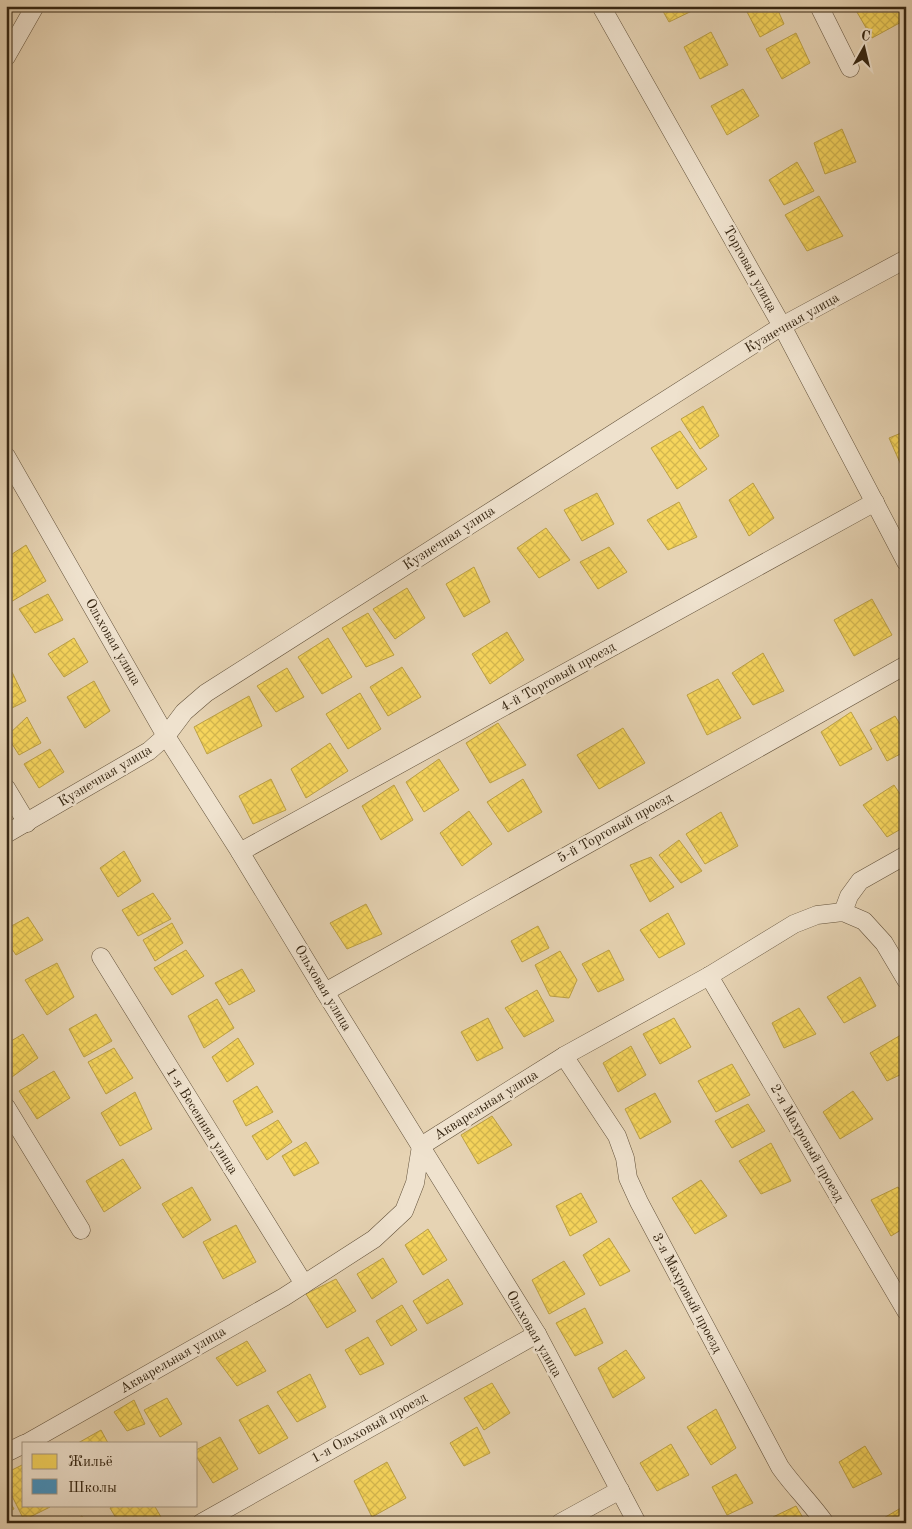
<svg xmlns="http://www.w3.org/2000/svg" width="912" height="1529" font-family="'Old Standard TT',serif">
  <style>
    .homes { fill: url(#homes-cross-hatch); stroke: #bca046 }
    .schools { fill: url(#schools-cross-hatch); stroke: #3f728e }
    .lines { fill: none; stroke-linecap: round; stroke-linejoin: round }
    .street-casing { stroke: #62513a; stroke-width: 19 }
    .street { stroke: #efe2ce; stroke-width: 18 }
    .labels { text-anchor: middle; dominant-baseline: central; stroke-width: 5; stroke-linejoin: round; paint-order: stroke }
    .street-label { font-size: 14px; fill: #362612; stroke: #efe2ce }
  </style>
  <defs>
    <pattern id="homes-cross-hatch" width="8" height="8" patternUnits="userSpaceOnUse" patternTransform="scale(1.25)"><rect width="8" height="8" fill="#f6d55c"/><path d="M0 0l8 8M0 8l8-8" fill="none" stroke="#d4b74f"/></pattern>
    <pattern id="schools-cross-hatch" width="8" height="8" patternUnits="userSpaceOnUse" patternTransform="scale(1.25)"><rect width="8" height="8" fill="#4393c3"/><path d="M0 0l8 8M0 8l8-8" fill="none" stroke="#39789d"/></pattern>
  </defs>
  <rect width="100%" height="100%" fill="#e6d3b3"/>
  <filter id="stains"><feTurbulence type="fractalNoise" baseFrequency=".004" numOctaves="4"/><feColorMatrix values="0 0 0 0 .2 0 0 0 0 .09 0 0 0 0 .02 0 0 0 .5 -.17"/></filter>
  <radialGradient id="worn" r=".72"><stop offset=".6" stop-color="#630" stop-opacity="0"/><stop offset="1" stop-color="#630" stop-opacity=".3"/></radialGradient>
  <g class="homes">
    <path d="M660,6H694L696,9L669,22Z"/>
    <path d="M744,6H776L784,24L760,37Z"/>
    <path d="M855,6H898L905,20L872,38L854,7Z"/>
    <path d="M711,32L728,65L700,79L684,47Z"/>
    <path d="M796,33L810,63L782,79L766,49Z"/>
    <path d="M743,89L759,116L727,135L711,106Z"/>
    <path d="M842,129L856,162L825,174L814,143Z"/>
    <path d="M797,162L814,191L784,205L769,180Z"/>
    <path d="M819,196L843,236L807,251L785,215Z"/>
    <path d="M703,406L719,436L700,449L681,419Z"/>
    <path d="M680,431L707,469L677,489L651,448Z"/>
    <path d="M906,431V464L901,465L889,438Z"/>
    <path d="M753,483L774,518L749,536L729,500Z"/>
    <path d="M597,493L614,524L582,541L564,510Z"/>
    <path d="M679,502L697,537L668,550L647,520Z"/>
    <path d="M546,528L570,560L539,578L517,548Z"/>
    <path d="M26,545L46,581L9,603L6,600V558Z"/>
    <path d="M609,547L627,572L598,589L580,562Z"/>
    <path d="M474,567L490,602L464,617L446,584Z"/>
    <path d="M407,588L425,618L395,639L373,609Z"/>
    <path d="M48,594L63,620L35,633L19,609Z"/>
    <path d="M872,599L892,635L854,656L834,620Z"/>
    <path d="M368,613L394,655L366,667L342,628Z"/>
    <path d="M507,632L524,660L490,684L472,654Z"/>
    <path d="M74,638L88,662L64,677L48,654Z"/>
    <path d="M328,638L352,677L322,694L298,657Z"/>
    <path d="M763,653L784,691L753,705L732,673Z"/>
    <path d="M402,667L421,697L388,716L370,687Z"/>
    <path d="M287,668L304,697L276,712L257,686Z"/>
    <path d="M12,672L26,701L6,711V675Z"/>
    <path d="M718,679L741,718L707,735L687,695Z"/>
    <path d="M94,681L110,711L85,728L67,697Z"/>
    <path d="M360,693L381,729L348,749L326,714Z"/>
    <path d="M249,696L262,726L207,754L194,727Z"/>
    <path d="M851,712L872,749L840,766L821,732Z"/>
    <path d="M895,716L906,734V751L887,761L870,730Z"/>
    <path d="M27,717L41,743L19,755L7,736Z"/>
    <path d="M498,723L526,765L490,783L466,743Z"/>
    <path d="M623,728L645,763L599,789L577,755Z"/>
    <path d="M330,743L348,771L306,798L291,769Z"/>
    <path d="M50,749L64,772L39,788L24,764Z"/>
    <path d="M439,759L459,790L424,812L406,782Z"/>
    <path d="M271,779L286,810L253,824L239,796Z"/>
    <path d="M523,779L542,812L508,832L487,802Z"/>
    <path d="M394,785L413,820L381,840L362,806Z"/>
    <path d="M894,785L906,803V826L887,837L863,805Z"/>
    <path d="M469,811L492,844L462,866L440,833Z"/>
    <path d="M721,812L738,846L705,864L686,834Z"/>
    <path d="M679,840L702,871L681,883L659,855Z"/>
    <path d="M124,851L141,881L118,897L100,868Z"/>
    <path d="M651,857L674,887L650,902L630,865Z"/>
    <path d="M153,893L171,919L138,936L122,910Z"/>
    <path d="M366,904L382,934L347,949L330,923Z"/>
    <path d="M668,913L685,944L659,958L640,930Z"/>
    <path d="M28,917L43,940L16,955L6,940V929Z"/>
    <path d="M172,923L183,943L155,961L143,940Z"/>
    <path d="M538,926L549,948L522,962L511,941Z"/>
    <path d="M186,950L204,976L172,995L154,968Z"/>
    <path d="M609,950L624,980L598,992L582,964Z"/>
    <path d="M560,951L577,980L569,998L550,996L535,965Z"/>
    <path d="M57,963L74,997L47,1015L25,980Z"/>
    <path d="M242,969L255,991L229,1005L215,983Z"/>
    <path d="M860,977L876,1006L844,1023L827,997Z"/>
    <path d="M537,990L554,1021L524,1037L505,1008Z"/>
    <path d="M217,999L234,1028L204,1048L188,1016Z"/>
    <path d="M799,1008L816,1034L784,1048L772,1023Z"/>
    <path d="M96,1014L112,1041L84,1057L69,1029Z"/>
    <path d="M488,1018L503,1048L477,1061L461,1032Z"/>
    <path d="M674,1018L691,1047L660,1064L643,1034Z"/>
    <path d="M906,1032V1072L887,1081L870,1053Z"/>
    <path d="M23,1034L38,1058L12,1077L6,1068V1044Z"/>
    <path d="M238,1038L254,1064L227,1082L212,1057Z"/>
    <path d="M631,1046L646,1075L618,1092L603,1063Z"/>
    <path d="M114,1048L133,1078L106,1094L88,1062Z"/>
    <path d="M732,1064L750,1095L716,1112L698,1081Z"/>
    <path d="M54,1071L70,1098L37,1119L19,1091Z"/>
    <path d="M257,1086L273,1112L246,1126L233,1101Z"/>
    <path d="M853,1091L873,1119L840,1139L823,1112Z"/>
    <path d="M135,1092L152,1129L120,1146L101,1113Z"/>
    <path d="M655,1093L671,1122L640,1139L625,1109Z"/>
    <path d="M748,1104L765,1131L732,1148L715,1121Z"/>
    <path d="M492,1116L512,1145L478,1164L461,1135Z"/>
    <path d="M278,1120L292,1142L267,1160L252,1136Z"/>
    <path d="M306,1142L319,1163L294,1176L282,1156Z"/>
    <path d="M771,1143L791,1181L761,1194L739,1161Z"/>
    <path d="M123,1159L141,1188L104,1212L86,1181Z"/>
    <path d="M701,1180L727,1216L695,1234L672,1198Z"/>
    <path d="M192,1187L211,1220L183,1238L162,1204Z"/>
    <path d="M898,1187L906,1197V1227L891,1236L871,1200Z"/>
    <path d="M581,1193L597,1222L570,1236L556,1206Z"/>
    <path d="M236,1225L256,1262L223,1279L203,1242Z"/>
    <path d="M428,1229L447,1260L423,1275L405,1245Z"/>
    <path d="M609,1238L630,1271L600,1286L583,1255Z"/>
    <path d="M383,1258L397,1282L372,1299L357,1274Z"/>
    <path d="M564,1261L585,1294L549,1314L532,1280Z"/>
    <path d="M336,1279L356,1311L327,1328L306,1294Z"/>
    <path d="M448,1279L463,1304L427,1324L413,1301Z"/>
    <path d="M402,1305L417,1330L391,1346L376,1321Z"/>
    <path d="M585,1308L603,1343L575,1356L556,1323Z"/>
    <path d="M368,1337L384,1364L360,1375L345,1350Z"/>
    <path d="M247,1341L266,1371L237,1386L216,1358Z"/>
    <path d="M626,1350L645,1378L613,1398L598,1368Z"/>
    <path d="M310,1374L326,1407L297,1422L277,1392Z"/>
    <path d="M492,1383L510,1413L484,1430L464,1398Z"/>
    <path d="M167,1398L182,1424L160,1437L144,1410Z"/>
    <path d="M134,1400L145,1424L127,1431L114,1412Z"/>
    <path d="M268,1405L288,1438L259,1454L239,1420Z"/>
    <path d="M716,1409L736,1448L711,1465L687,1427Z"/>
    <path d="M477,1427L490,1453L464,1466L450,1443Z"/>
    <path d="M101,1430L108,1443H78Z"/>
    <path d="M220,1437L238,1469L213,1483L196,1456V1450Z"/>
    <path d="M671,1444L689,1475L657,1491L640,1463Z"/>
    <path d="M865,1446L882,1474L853,1488L839,1462Z"/>
    <path d="M387,1462L406,1498L372,1517L354,1481Z"/>
    <path d="M24,1464V1505H50V1507L24,1520L6,1484V1473Z"/>
    <path d="M736,1474L753,1503L727,1515L712,1487Z"/>
    <path d="M6,1494L14,1509L6,1513Z"/>
    <path d="M114,1505H154L161,1517L151,1523H119L110,1508Z"/>
    <path d="M906,1505V1523H884L882,1519Z"/>
    <path d="M796,1506L806,1523H775L773,1517Z"/>
    <path d="M82,1516L86,1523H71Z"/>
  </g>
  <path class="schools" d="M271,6H286L275,12Z"/>
  <g class="lines">
    <g class="street-casing">
      <g id="street">
        <path d="M601,6L782,326L906,562"/>
        <path d="M819,6L850,68"/>
        <path d="M6,57L35,6"/>
        <path d="M6,456L166,736L240,852L325,992L537,1334L637,1523"/>
        <path d="M6,788L27,823"/>
        <path d="M6,834L149,751L166,736L184,712L206,693L782,326L906,259"/>
        <path d="M240,852L875,502"/>
        <path d="M843,912L849,896L860,881L906,855"/>
        <path d="M101,957L304,1284"/>
        <path d="M709,976L906,1311"/>
        <path d="M325,992L906,665"/>
        <path d="M564,1056L617,1136L625,1158L628,1178L639,1202L780,1467C794,1487 811,1503 825,1523"/>
        <path d="M6,1107L81,1230"/>
        <path d="M27,1443L284,1297L374,1239L404,1211L415,1183L421,1146L564,1056L709,976L794,924L817,915L843,912L864,921L884,943L906,980"/>
        <path d="M6,1453L24,1444"/>
        <path d="M201,1523L537,1334"/>
        <path d="M560,1523L620,1490"/>
      </g>
    </g>
    <use href="#street" class="street"/>
  </g>
  <g class="labels">
    <g class="street-label">
      <text transform="translate(750 269) rotate(61)">Торговая улица</text>
      <text transform="translate(792 323) rotate(-30)">Кузнечная улица</text>
      <text transform="translate(449 538) rotate(-33)">Кузнечная улица</text>
      <text transform="translate(113 642) rotate(60)">Ольховая улица</text>
      <text transform="translate(558 677) rotate(-29)">4-й Торговый проезд</text>
      <text transform="translate(105 776) rotate(-31)">Кузнечная улица</text>
      <text transform="translate(615 828) rotate(-29)">5-й Торговый проезд</text>
      <text transform="translate(323 988) rotate(59)">Ольховая улица</text>
      <text transform="translate(486 1105) rotate(-32)">Акварельная улица</text>
      <text transform="translate(202 1121) rotate(58)">1-я Весенняя улица</text>
      <text transform="translate(807 1143) rotate(60)">2-я Махровый проезд</text>
      <text transform="translate(687 1293) rotate(62)">3-я Махровый проезд</text>
      <text transform="translate(534 1334) rotate(60)">Ольховая улица</text>
      <text transform="translate(173 1360) rotate(-30)">Акварельная улица</text>
      <text transform="translate(369 1428) rotate(-29)">1-я Ольховый проезд</text>
    </g>
  </g>
  <rect width="912" height="1529" fill="none" stroke="#e6d3b3" stroke-width="25"/>
  <rect x="8" y="8" width="897" height="1514" fill="none" stroke="#362612" stroke-width="2.5"/>
  <rect x="12" y="12" width="887" height="1504" fill="none" stroke="#362612"/>
  <rect x="22" y="1442" width="175" height="65" fill="#efe2ce" stroke="#a59783"/>
  <rect x="32" y="1454" width="25" height="15" fill="#f6d55c" stroke="#a59783"/>
  <text x="68" y="1466" font-size="15" fill="#362612">Жильё</text>
  <rect x="32" y="1479" width="25" height="15" fill="#4393c3" stroke="#a59783"/>
  <text x="68" y="1492" font-size="15" fill="#362612">Школы</text>
  <g transform="translate(864 48) rotate(8)" stroke="#efe2ce" stroke-width="4" paint-order="stroke">
  <path d="M0-4L9 19L0 12L-9 19Z" fill="#362612"/>
  <text y="-8" font-size="14" font-weight="bold" text-anchor="middle" fill="#362612">С</text>
  </g>
  <rect width="100%" height="100%" filter="url(#stains)"/>
  <rect width="100%" height="100%" fill="url(#worn)"/>
</svg>
